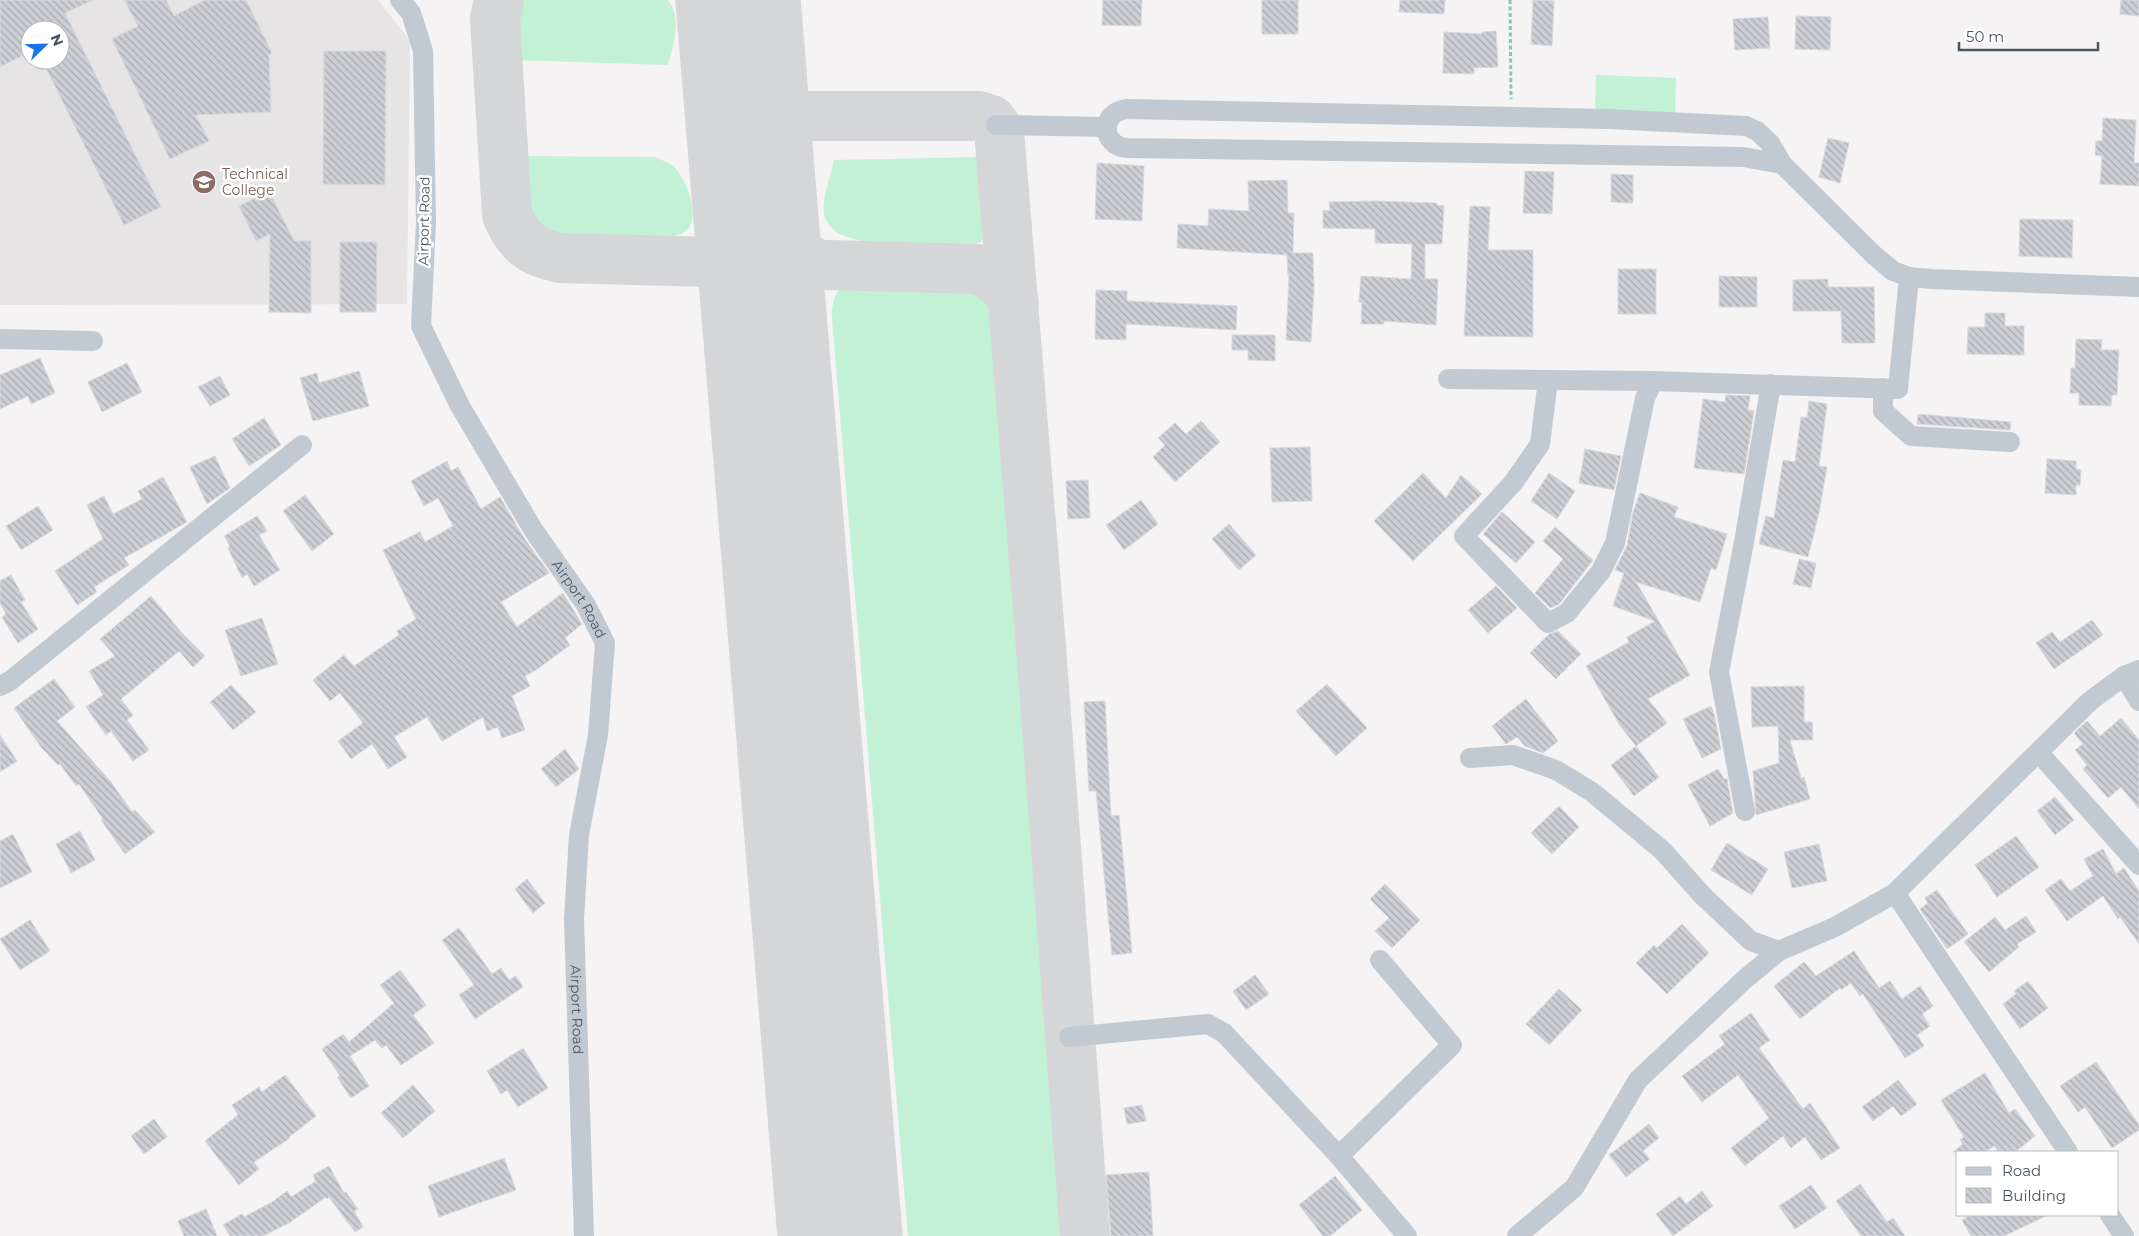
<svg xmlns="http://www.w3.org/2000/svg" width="2139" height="1236" font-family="Montserrat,sans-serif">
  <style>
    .education { fill: #e6e4e5; fill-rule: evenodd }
    .grass { fill: #c3f1d5 }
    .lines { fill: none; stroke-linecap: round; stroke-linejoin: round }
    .taxiway { stroke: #d5d6d8; stroke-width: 50 }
    .runway { stroke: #d5d6d8; stroke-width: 125 }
    .building { fill: url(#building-back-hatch); stroke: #d7d9de }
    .path { stroke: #7ad0a6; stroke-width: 3; stroke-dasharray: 4 2.5; stroke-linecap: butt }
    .minor { stroke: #c1cad2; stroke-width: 20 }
    .labels { text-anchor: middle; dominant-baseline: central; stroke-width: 5; stroke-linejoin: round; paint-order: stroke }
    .education-label { font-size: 14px; fill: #785e54; stroke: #fff; text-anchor: start }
    .street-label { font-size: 14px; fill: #4a5661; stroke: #fff }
  </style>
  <defs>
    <pattern id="building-back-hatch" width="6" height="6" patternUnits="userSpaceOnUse" patternTransform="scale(1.25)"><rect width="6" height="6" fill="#cdcfd5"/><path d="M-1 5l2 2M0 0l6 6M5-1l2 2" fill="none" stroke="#a8abb0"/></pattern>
  </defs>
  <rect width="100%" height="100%" fill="#f5f3f3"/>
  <path class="education" d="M0,0H378L410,41L407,304L0,305ZM30,30H60V60H30Z"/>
  <g class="grass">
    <path d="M519,0H668C682,19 674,44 668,65L514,60L512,16Z"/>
    <path d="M1596,75L1676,78L1675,118L1595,115Z"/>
    <path d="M526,156L656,157C661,160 670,163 674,167C686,178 700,215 688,229C685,233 679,234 674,236H559C553,234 546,234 541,230C519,216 526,178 526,156Z"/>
    <path d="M986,157C990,178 1003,221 986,238C980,244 968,246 960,249C928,246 870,247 842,235C836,233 829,226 826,220C819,203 831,177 834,160Z"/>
    <path d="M854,278L982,285L991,291L999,310L1075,1236H908L832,318C831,300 837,285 854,278Z"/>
  </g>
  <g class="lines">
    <g class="taxiway">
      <path d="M499,0L495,19L507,215C519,242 531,252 560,258L977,269C995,277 1005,285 1014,303"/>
      <path d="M715,0L732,27L742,52"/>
      <path d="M748,116H978L991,120L999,131L1041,647L1085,1236"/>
      <path d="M705,262C731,248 742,236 755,209C775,234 791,251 819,265"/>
      <path d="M705,262C734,279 749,295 765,325"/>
    </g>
    <path class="runway" d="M738,0L840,1236"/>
  </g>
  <g class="building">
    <path d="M0,0H93L65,13L161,207L124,225L42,60H60V30H30V52L0,67Z"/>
    <path d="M124,0H166L174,16L205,0H246L272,53L269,55L271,112L196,115L209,141L170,159L112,39L138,26Z"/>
    <path d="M1103,0H1142L1141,26L1102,25Z"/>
    <rect x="1262" y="0" width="36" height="34"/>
    <path d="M1400,0H1445L1444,14L1399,12Z"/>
    <path d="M1533,0L1554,1L1552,46L1531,44Z"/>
    <path d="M2121,0H2139V16L2120,14Z"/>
    <path d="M1796,16L1831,17L1830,50L1795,49Z"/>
    <path d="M1768,17L1770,48L1735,50L1733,19Z"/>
    <path d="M1496,31L1498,67L1474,68V74L1443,73L1444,32L1482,34V32Z"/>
    <path d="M324,51H386L385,185L323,184Z"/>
    <path d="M2103,118L2136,120L2134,163H2139V186L2100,184L2102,156L2095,155L2096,141H2102Z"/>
    <path d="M1828,138L1849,143L1840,183L1819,177Z"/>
    <path d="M1097,163L1144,166L1142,221L1095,219Z"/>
    <path d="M1525,171L1554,172L1552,214L1523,213Z"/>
    <path d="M1611,174L1633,175V203L1611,202Z"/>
    <path d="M1287,180L1288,213H1294L1293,253H1313L1314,289L1311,342L1286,340L1289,275H1288L1287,255L1177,248L1178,224L1208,226L1209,209L1249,211L1248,181Z"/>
    <path d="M269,191L294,241H311V313L269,312L270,234L256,241L239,206Z"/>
    <path d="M1375,201L1437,203V205L1444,206L1442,244H1425V279H1438L1436,325L1384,321V324H1361L1362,303L1359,302L1361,276L1411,279L1412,244L1375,243V229L1323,228V210L1330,211L1329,202Z"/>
    <path d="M1470,206L1490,207L1488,250H1533V337L1464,336Z"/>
    <path d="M2020,219L2073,220L2072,258L2019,256Z"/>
    <path d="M340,242H377L376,312H340Z"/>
    <rect x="1618" y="269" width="38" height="45"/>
    <path d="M1719,276L1757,277V307H1719Z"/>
    <path d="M1828,279V287H1874L1875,343H1842L1841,311H1793V280Z"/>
    <path d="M1096,290L1127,291V301L1237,306L1236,330L1126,324V340L1095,339Z"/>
    <path d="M1985,313H2005V326H2024V355L1967,354L1968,327H1985Z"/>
    <path d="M1232,335H1275V361L1248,360V350H1232Z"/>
    <path d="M2076,339L2102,340L2101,350H2119L2117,395H2112L2111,406L2079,405V393H2070L2071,368H2075Z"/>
    <path d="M40,358L55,393L31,404L28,396L0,409V375Z"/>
    <path d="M127,363L142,392L102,412L88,382Z"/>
    <path d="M359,371L369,406L313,421L300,378L317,373L319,383Z"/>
    <path d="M220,376L230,395L210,406L198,387Z"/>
    <path d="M1726,395L1750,396L1748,410L1754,411L1744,474L1694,468L1703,399L1725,402Z"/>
    <path d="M1809,401L1827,404L1819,466L1827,467L1819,513L1808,557L1759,544L1766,516L1774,518L1783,460L1795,462L1801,417L1807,418Z"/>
    <path d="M1918,414L2011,422L2010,430L1917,424Z"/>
    <path d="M264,418L281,445L249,466L232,439Z"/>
    <path d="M1201,421L1220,442L1175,482L1153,457L1165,445L1158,438L1175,423L1186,434Z"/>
    <path d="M1310,447L1312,501L1272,502L1270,448Z"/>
    <path d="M1585,449L1621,456L1614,490L1579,483Z"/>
    <path d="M215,456L230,488L207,504L190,467Z"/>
    <path d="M2047,459L2076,461V469L2081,470L2080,485H2076V495L2045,493Z"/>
    <path d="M447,461L451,471L458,467L481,509L500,497L524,538L549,573L501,602L517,627L563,593L582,624L565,638L570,645L536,670L525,676L530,686L512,696L525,730L502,738L498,727L487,731L483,717L442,741L427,717L394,737L407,757L388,769L372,744L351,759L338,741L363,723L340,693L330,701L313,680L344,655L354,666L399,635L397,631L416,619L383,550L420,532L425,542L453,526L438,498L424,506L411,481Z"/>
    <path d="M1423,473L1446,498L1461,475L1482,494L1413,561L1374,521Z"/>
    <path d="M1549,473L1575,491L1557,519L1531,501Z"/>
    <path d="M163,477L187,522L124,558L129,565L94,587L97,592L77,605L55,571L103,539L87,505L104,496L113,514L142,499L138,491Z"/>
    <path d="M1088,480L1090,518L1068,519L1066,481Z"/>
    <path d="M1640,493L1678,507L1674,517L1727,534L1716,570L1711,568L1700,602L1636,582L1690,675L1648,699L1667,723L1636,746L1619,724L1586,666L1629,642L1627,637L1655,621L1613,606L1624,573L1615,570L1627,546L1633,512Z"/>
    <path d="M305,495L334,534L312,551L283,511Z"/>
    <path d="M1141,500L1158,524L1124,550L1106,525Z"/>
    <path d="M38,506L53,530L21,550L6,526Z"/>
    <path d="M1502,512L1535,542L1516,563L1483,534Z"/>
    <path d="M257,516L267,531L259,535L280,570L254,586L247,574L242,578L228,548L230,546L224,536Z"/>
    <path d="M1229,524L1256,555L1239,570L1212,539Z"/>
    <path d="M1555,527L1593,560L1559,604L1550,608L1535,593L1563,559L1543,541Z"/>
    <path d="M1799,559L1816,563L1811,588L1793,584Z"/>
    <path d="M11,575L25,600L21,602L38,629L18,643L2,617L6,614L0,603V581Z"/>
    <path d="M1496,586L1517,608L1488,633L1468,610Z"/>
    <path d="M151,596L181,632L205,656L193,667L179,651L121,699L133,715L127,720L149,750L133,761L111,731L106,735L86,707L103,695L89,671L115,656L100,639Z"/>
    <path d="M262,618L278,664L241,676L225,630Z"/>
    <path d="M2092,620L2103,635L2054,669L2036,643L2052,632L2060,642Z"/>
    <path d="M1558,631L1581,654L1556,679L1530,653L1549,634Z"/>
    <path d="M54,679L75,707L57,721L111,782L132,812L135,810L155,832L125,854L101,820L103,819L79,784L76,786L60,764L58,765L41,747L14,708Z"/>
    <path d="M1327,684L1367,728L1336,756L1296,711Z"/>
    <path d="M231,685L256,712L233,730L210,702Z"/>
    <path d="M1804,686V722H1812L1813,740H1790L1801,778L1804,777L1810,799L1756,815L1753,771L1779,763L1778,726L1752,727L1751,687Z"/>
    <path d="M1526,699L1558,741L1543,753L1525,746L1517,737L1506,744L1492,726Z"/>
    <path d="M1105,701L1111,816L1119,815L1132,953L1112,955L1096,791H1089L1084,702Z"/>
    <path d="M1711,706L1714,713L1721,749L1702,758L1683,719Z"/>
    <path d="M2121,718L2139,740V809L2121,787L2108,798L2083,769L2087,765L2075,750L2083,744L2074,733L2087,721L2100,736Z"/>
    <path d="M0,735L17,761L0,772Z"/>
    <path d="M1636,746L1659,777L1634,796L1611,765Z"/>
    <path d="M565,749L579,769L556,787L541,769Z"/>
    <path d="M1718,769L1724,779H1727L1733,813L1710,826L1688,785Z"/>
    <path d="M2055,797L2074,820L2055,835L2037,811Z"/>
    <path d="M1559,806L1579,827L1552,854L1531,833Z"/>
    <path d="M80,831L95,860L71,873L56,844Z"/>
    <path d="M13,834L32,872L0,888V841Z"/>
    <path d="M2016,836L2039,867L1997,897L1975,865Z"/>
    <path d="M1727,843L1768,869L1752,895L1711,870Z"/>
    <path d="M1819,844L1827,881L1792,888L1784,852Z"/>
    <path d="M2103,849L2116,874L2124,868L2139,891V944L2120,917L2118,919L2103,896L2067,921L2045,890L2061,879L2070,891L2093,876L2084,859Z"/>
    <path d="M527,879L545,903L533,913L515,889Z"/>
    <path d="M1385,884L1420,920L1392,948L1375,931L1389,918L1370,899Z"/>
    <path d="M1937,890L1968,934L1947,949L1920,909L1928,903L1925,898Z"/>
    <path d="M2026,916L2036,932L2017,944L2019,947L1989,972L1964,942L1995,917L2005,930Z"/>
    <path d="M30,920L50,951L20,970L0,939Z"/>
    <path d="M1682,924L1709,953L1667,994L1636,963L1654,945L1657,948Z"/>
    <path d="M459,928L492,974L501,968L509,980L516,976L523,987L475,1019L459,995L474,985L442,940Z"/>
    <path d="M1854,951L1879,988L1890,981L1902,999L1920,986L1933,1006L1922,1014L1930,1026L1917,1035L1924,1046L1905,1058L1863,994L1860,996L1851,983L1841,990L1840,988L1800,1019L1774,986L1804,962L1816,976Z"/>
    <path d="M400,970L426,1005L413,1015L434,1043L401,1065L386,1045L382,1048L375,1040L350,1056L369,1086L351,1098L337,1077L340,1076L322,1049L343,1034L349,1042L394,1003L380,985Z"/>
    <path d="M1255,975L1269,994L1246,1010L1233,991Z"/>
    <path d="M2028,981L2048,1008L2020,1029L2003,1004L2016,994L2014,991Z"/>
    <path d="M1559,989L1582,1010L1549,1045L1526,1024Z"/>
    <path d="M1751,1013L1770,1040L1759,1048L1803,1109L1810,1103L1840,1148L1821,1160L1805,1137L1791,1148L1783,1136L1745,1166L1731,1148L1769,1118L1738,1075L1702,1102L1682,1076L1725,1044L1719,1036Z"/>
    <path d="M523,1048L548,1088L518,1107L507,1090L501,1094L487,1071Z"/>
    <path d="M2096,1062L2139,1125V1130L2112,1148L2085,1107L2078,1112L2060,1086Z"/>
    <path d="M1985,1073L2009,1113L2015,1109L2035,1136L2015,1152H1999L1994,1146L1985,1152H1953L1963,1144L1960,1140L1964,1137L1941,1100Z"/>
    <path d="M285,1075L316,1116L289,1137L290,1138L254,1162L259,1169L239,1185L205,1141L238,1115L232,1105L259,1087L262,1092Z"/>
    <path d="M1898,1080L1917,1104L1901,1116L1893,1106L1873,1121L1862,1107Z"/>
    <path d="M413,1085L435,1111L403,1138L381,1113Z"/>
    <path d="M1142,1105L1146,1121L1127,1124L1124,1108Z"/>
    <path d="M154,1119L167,1137L144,1154L131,1136Z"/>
    <path d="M1649,1124L1659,1138L1643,1151L1650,1159L1626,1177L1609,1155Z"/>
    <path d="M504,1158L516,1190L439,1217L428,1186Z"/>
    <path d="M329,1166L344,1193L346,1192L358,1209L354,1211L363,1227L355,1232L329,1197L327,1199L326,1197L289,1223L263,1236H230L223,1225L242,1214L244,1217L272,1202L287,1191L291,1197L316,1181L313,1175Z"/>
    <path d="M1149,1172L1153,1236H1111L1106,1175Z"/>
    <path d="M1335,1176L1362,1210L1330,1236H1323L1299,1205Z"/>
    <path d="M1860,1184L1887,1222L1893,1218L1905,1236H1861L1836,1201Z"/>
    <path d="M1811,1185L1827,1208L1795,1229L1779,1206Z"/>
    <path d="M1702,1191L1713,1206L1673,1236L1656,1214L1680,1196L1686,1204Z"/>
    <path d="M206,1209L217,1236H184L178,1221Z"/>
    <path d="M1971,1215H2048L2004,1236H1971L1962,1220Z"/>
  </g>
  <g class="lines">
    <path class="path" d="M1510,0L1511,99"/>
    <g class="minor">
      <path id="s1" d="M400,0L411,13L423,51L426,222L421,326L460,406L534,531L586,605L605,643L598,735L579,835L574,919L584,1236"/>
      <path d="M996,125L1107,127"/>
      <path d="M1782,164L1743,157L1127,148C1100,145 1100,112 1127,109L1609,119L1746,126L1757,131L1770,143L1782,164L1875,256L1893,271L1909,277L1931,279L2139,287"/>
      <path d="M0,339L93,341"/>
      <path d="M1448,379L1653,381L1898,389L1909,277"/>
      <path d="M1548,380L1540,444L1513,483L1464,536L1548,623L1567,613L1601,571L1615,543L1645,398L1653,381"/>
      <path d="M1883,388V411L1911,436L2010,442"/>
      <path d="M2124,676L2139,701"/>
      <path d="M0,686L10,681L302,445"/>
      <path d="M2039,753L2139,865"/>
      <path d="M1470,758L1513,755L1556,770L1592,792L1662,850L1703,896L1751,941L1779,951"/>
      <path d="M1745,811L1719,672L1744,542L1771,384"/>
      <path d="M1895,893L2068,1152"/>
      <path d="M1069,1037L1208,1024L1224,1033L1339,1156L1407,1236"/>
      <path d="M1339,1156L1452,1045L1380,960"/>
      <path d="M2110,1215L2124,1236"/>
      <path d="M1517,1236L1574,1188L1638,1080L1745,979L1779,951L1835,927L1895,893L2090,701L2124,676L2139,670"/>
    </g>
  </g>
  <defs>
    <g id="university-disc" transform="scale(1.25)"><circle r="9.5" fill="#8d6e63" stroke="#fff"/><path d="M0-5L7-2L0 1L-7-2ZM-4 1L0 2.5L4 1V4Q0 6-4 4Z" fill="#fff"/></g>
  </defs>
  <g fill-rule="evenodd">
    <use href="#university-disc" x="204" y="182"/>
  </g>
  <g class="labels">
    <g class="education-label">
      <text x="222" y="174">Technical<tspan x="222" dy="16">College</tspan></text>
    </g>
    <g class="street-label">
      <text transform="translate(424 221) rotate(-89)">Airport Road</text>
      <text stroke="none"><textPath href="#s1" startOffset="648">Airport Road</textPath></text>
      <text stroke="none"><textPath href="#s1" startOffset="1068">Airport Road</textPath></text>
    </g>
  </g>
  <rect x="1956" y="1151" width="162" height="65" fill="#ffffff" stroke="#b7bbc0"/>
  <rect x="1966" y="1167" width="25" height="8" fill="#c1cad2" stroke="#b7bbc0"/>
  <text x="2002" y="1176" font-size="15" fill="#4a5661">Road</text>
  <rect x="1966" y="1188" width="25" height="15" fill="url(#building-back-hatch)" stroke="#b7bbc0"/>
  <text x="2002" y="1201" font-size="15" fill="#4a5661">Building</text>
  <g transform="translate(45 45) rotate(67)"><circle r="24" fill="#ffffff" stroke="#b7bbc0"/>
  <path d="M0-4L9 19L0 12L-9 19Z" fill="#1a73e8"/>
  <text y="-8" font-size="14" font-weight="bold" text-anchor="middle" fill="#4a5661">N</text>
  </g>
  <path d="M1959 42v8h139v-8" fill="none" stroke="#4a5661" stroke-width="2.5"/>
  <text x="1966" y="42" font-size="15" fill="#4a5661" stroke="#ffffff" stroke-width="4" paint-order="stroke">50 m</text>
</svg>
